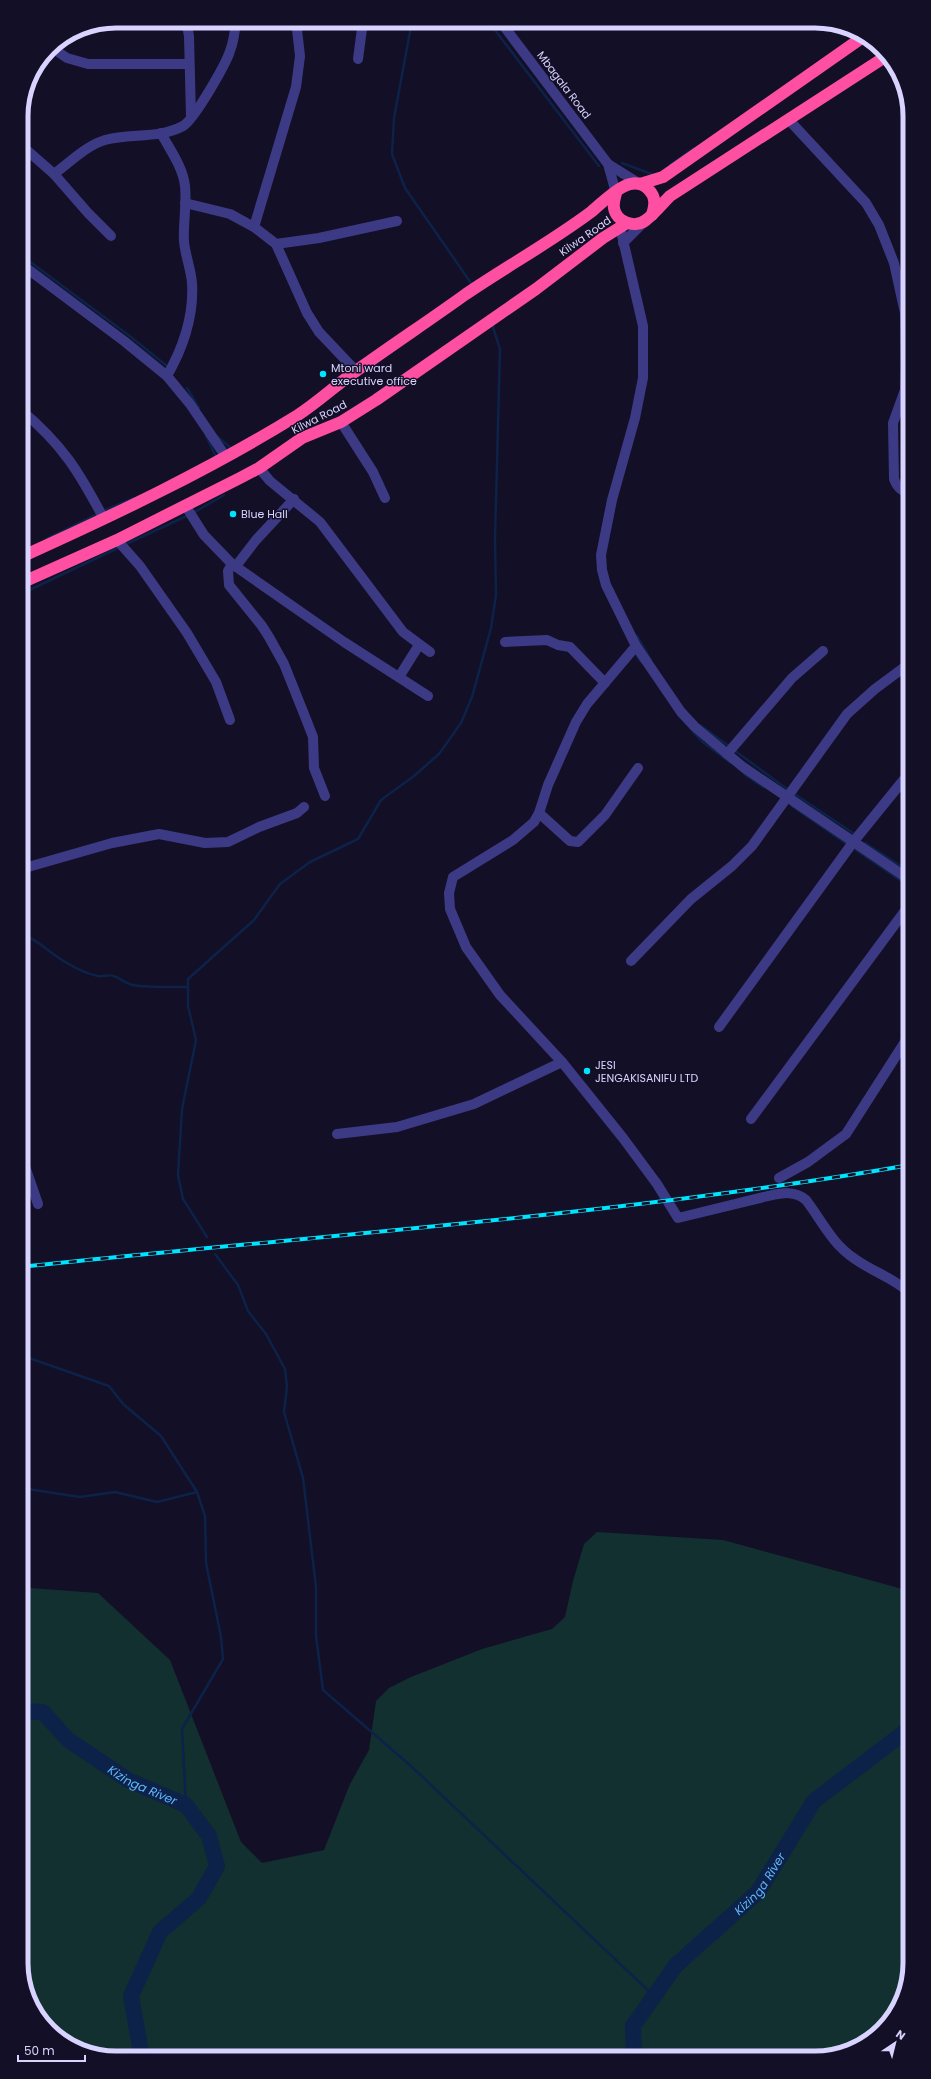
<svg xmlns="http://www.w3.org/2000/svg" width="931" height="2079" font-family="Poppins,sans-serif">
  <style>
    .green { fill: #12302f }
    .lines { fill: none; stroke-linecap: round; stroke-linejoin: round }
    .stream { stroke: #0c2248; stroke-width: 2.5 }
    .river { stroke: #0c2248; stroke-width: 16 }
    .minor { stroke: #3d3a85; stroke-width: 10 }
    .highway { stroke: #ff4fa3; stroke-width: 12 }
    .rail-casing { stroke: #00e5ff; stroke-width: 4 }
    .rail { stroke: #130f26; stroke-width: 2.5; stroke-dasharray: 8; stroke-linecap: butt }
    .poi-dot { fill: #00e5ff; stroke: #130f26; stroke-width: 1.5 }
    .labels { text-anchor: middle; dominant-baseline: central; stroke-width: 3; stroke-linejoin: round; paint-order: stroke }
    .street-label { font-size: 11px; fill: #d9d4ff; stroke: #130f26 }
    .poi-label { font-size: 11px; fill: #d9d4ff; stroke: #130f26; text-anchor: start }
    .water-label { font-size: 12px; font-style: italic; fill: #62b6ff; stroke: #130f26 }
    .rim { fill: none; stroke: #d9d4ff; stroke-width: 5 }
  </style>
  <rect width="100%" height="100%" fill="#130f26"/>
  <path class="green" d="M597,1532L723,1540L910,1591V1964L891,2021L846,2053L109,2058L58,2039L26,1994L21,1963V1592L30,1588L98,1593L170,1660L241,1842L262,1863L324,1850L350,1784L369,1750L376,1701L389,1688L411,1677L482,1649L552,1629L565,1617L573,1581L584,1544Z"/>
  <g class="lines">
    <g class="stream">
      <path d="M412,21L394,118L392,154L405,188L471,283"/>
      <path d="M488,21L599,166"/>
      <path d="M622,163L654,175"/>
      <path d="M670,165L694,148"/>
      <path d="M21,255L131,337L167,366"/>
      <path d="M187,388L199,408"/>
      <path d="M206,436L216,457"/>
      <path d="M218,437L232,449"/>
      <path d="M103,511L134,498"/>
      <path d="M193,513L224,495"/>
      <path d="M46,539L99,513"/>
      <path d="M124,545L189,515"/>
      <path d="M21,594L120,547"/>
      <path d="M637,636L651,660"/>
      <path d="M634,652L641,662"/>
      <path d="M700,725L730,747"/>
      <path d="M693,732L704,743L731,763"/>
      <path d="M734,750L787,789"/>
      <path d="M744,774L763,787"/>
      <path d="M796,795L856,835"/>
      <path d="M792,806L848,845"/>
      <path d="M865,843L910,872"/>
      <path d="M856,850L910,887"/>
      <path d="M21,933C38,940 51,954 67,963C77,969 87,974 98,976C103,977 109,974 114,976C120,978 126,984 133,985C150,988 171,987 188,987"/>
      <path d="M207,1237L183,1199L178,1175L182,1109L196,1040L188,1006V979L254,920L280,884L310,862L358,839L381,800L414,776L439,754L461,723L472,697L491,628L496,595L495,539L500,349L492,324"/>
      <path d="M215,1254L238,1285L248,1311L266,1334L285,1369L287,1387L284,1412L303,1478L316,1587V1636L323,1690L412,1767L654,1996"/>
      <path d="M21,1352L29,1358L109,1386L123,1404L161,1436L197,1492L205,1516L206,1563L221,1637L223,1659L182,1729L186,1805"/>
      <path d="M21,1488L80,1497L115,1492L157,1502L197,1492"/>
    </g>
    <g class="river">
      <path id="s1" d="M21,1711L43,1712L67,1739L128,1780L186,1805L209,1836L217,1866L199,1898L160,1932L131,1996L142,2058"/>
      <path id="s2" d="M634,2054L633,2026L676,1965L758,1892L814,1801L910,1728"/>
    </g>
    <g class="minor">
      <path d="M186,21L189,36L191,117"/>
      <path d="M500,21L608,164L616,193"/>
      <path d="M51,47L67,58L88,64H189"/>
      <path d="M358,59L363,21"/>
      <path d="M788,119L866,203L879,225L894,263L905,313L906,365L905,390L893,423L894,479C897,487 901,492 910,492"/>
      <path d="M161,133C170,150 183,167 185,186C187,204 183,223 184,241C185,255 191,269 192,283C194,315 183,348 167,376"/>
      <path d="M21,145L54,174L88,213L111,236"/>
      <path d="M608,164L640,184"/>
      <path d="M54,174C69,163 87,145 105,140C131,133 159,139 183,126C194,120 226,64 230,51C234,41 235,31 236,21"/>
      <path d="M185,203L230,214L254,227L276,244L307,313L319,332L356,371"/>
      <path d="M254,227L296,87L300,56L296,21"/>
      <path d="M620,227L643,326V378L635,418L612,500L601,555L602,570L606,585L636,646L681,712L695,727L743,767L910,880"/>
      <path d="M623,243L645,221"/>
      <path d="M276,244L319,238L397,221"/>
      <path d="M21,264L124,341L167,376L190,404L226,457"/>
      <path d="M21,410C63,445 79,472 104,519"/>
      <path d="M341,422L373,472L385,498"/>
      <path d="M259,468L270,481L320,522L403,632L430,652"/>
      <path d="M185,505L204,535L232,564L344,642L428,696"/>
      <path d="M117,540L140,566L187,633L216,682L230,720"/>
      <path d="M232,564L228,571L229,585L262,626L269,637L284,664L306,719L313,737L314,768L325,796"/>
      <path d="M236,566L256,540L294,499"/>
      <path d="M505,642L547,640L558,645L570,647L605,683"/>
      <path d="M636,646L587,704L576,722L548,785L539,813L534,822L513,840L453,877L449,893L450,909L466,947L500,995L562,1062L623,1138L657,1184L678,1218L768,1196C782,1193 795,1190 806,1200C822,1221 832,1244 855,1259C873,1272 894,1278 910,1293"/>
      <path d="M399,677L419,645"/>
      <path d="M727,754L792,678L823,651"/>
      <path d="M539,813L570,841L578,842L605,815L638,768"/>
      <path d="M21,869L112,843L159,834L205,843L228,842L259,827L297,813L304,807"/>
      <path d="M631,961L691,899L732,866L752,846L847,714L875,689L910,663"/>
      <path d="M719,1027L854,841L910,772"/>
      <path d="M751,1119L910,904"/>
      <path d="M337,1134L397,1127L474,1104L562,1062"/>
      <path d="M21,1155L38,1204"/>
      <path d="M779,1178L808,1162L846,1134L910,1034"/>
    </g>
    <g class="highway">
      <path d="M640,184L663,177L863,37"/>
      <path d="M616,193C615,197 613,203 614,208C616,222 635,229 646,220C655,213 662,204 670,196L885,57"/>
      <path d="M21,557C116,514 209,470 298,415C318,402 336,385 356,371C392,345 430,320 466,294C507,266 551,242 591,212C605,201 631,170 649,190C656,197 655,205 652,215"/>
      <path d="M21,583L117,540L240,478L259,468L302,438L341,422L376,400L536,289L603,238L627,223"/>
    </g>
    <g class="rail-casing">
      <path id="rail" d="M21,1267C318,1235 616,1216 910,1165"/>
    </g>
    <use href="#rail" class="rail"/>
  </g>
  <g class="poi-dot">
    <circle cx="323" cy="374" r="4"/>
    <circle cx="233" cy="514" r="4"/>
    <circle cx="587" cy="1071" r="4"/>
  </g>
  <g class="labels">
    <g class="street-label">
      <text transform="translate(564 85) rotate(53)">Mbagala Road</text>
      <text transform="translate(585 236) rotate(-35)">Kilwa Road</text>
      <text transform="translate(319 417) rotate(-27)">Kilwa Road</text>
    </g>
    <g class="poi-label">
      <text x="331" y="368">Mtoni ward<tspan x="331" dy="13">executive office</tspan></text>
      <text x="241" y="514">Blue Hall</text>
      <text x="595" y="1065">JESI<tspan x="595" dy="13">JENGAKISANIFU LTD</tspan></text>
    </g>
    <g class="water-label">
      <text stroke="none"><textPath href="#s1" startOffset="147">Kizinga River</textPath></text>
      <text stroke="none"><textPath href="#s2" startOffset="220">Kizinga River</textPath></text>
    </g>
  </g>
  <path d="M0 0H931V2079H0ZM116 28H815A88 88 0 0 1 903 116V1963A88 88 0 0 1 815 2051H116A88 88 0 0 1 28 1963V116A88 88 0 0 1 116 28Z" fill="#130f26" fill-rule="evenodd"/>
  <path class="rim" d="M116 28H815A88 88 0 0 1 903 116V1963A88 88 0 0 1 815 2051H116A88 88 0 0 1 28 1963V116A88 88 0 0 1 116 28Z"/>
  <g transform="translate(895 2043) rotate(35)" stroke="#130f26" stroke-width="3" paint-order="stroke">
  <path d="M0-3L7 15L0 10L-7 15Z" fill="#d9d4ff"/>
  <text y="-6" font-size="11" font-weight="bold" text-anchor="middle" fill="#d9d4ff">N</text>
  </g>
  <path d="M18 2055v6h67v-6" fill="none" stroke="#d9d4ff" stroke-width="2"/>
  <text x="24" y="2055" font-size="12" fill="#d9d4ff" stroke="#130f26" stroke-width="3" paint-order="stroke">50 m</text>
</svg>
